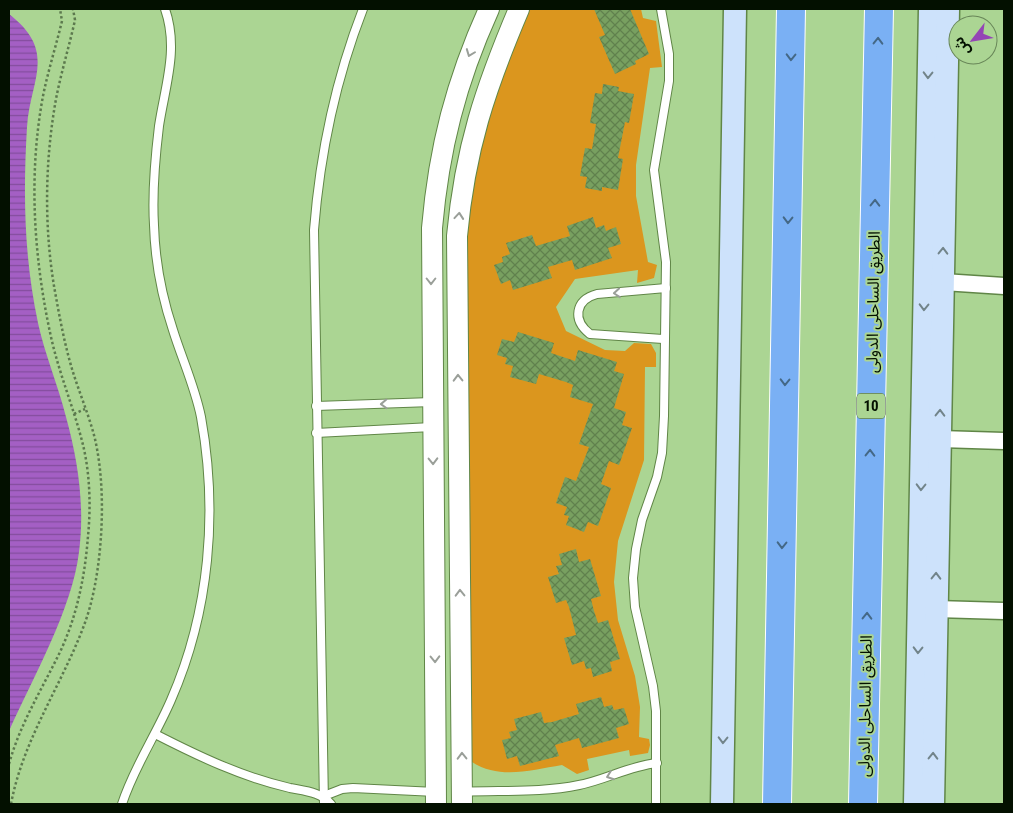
<svg xmlns="http://www.w3.org/2000/svg" width="1013" height="813" font-family="'Roboto Condensed','Noto Sans Arabic',sans-serif">
  <style>
    .green { fill: #db961e }
    .water { fill: url(#water-rules) }
    .building { fill: url(#building-cross-hatch) }
    .lines { fill: none; stroke-linecap: round; stroke-linejoin: round }
    .service-casing { stroke: #608647; stroke-width: 10 }
    .minor-casing { stroke: #608647; stroke-width: 19 }
    .tertiary-casing { stroke: #608647; stroke-width: 22 }
    .secondary-casing { stroke: #608647; stroke-width: 25 }
    .trunk-casing { stroke: #fff; stroke-width: 30 }
    .path { stroke: #5c794e; stroke-width: 2.5; stroke-dasharray: 2.5 2.5; stroke-linecap: butt }
    .service { stroke: #fff; stroke-width: 8 }
    .minor { stroke: #fff; stroke-width: 16 }
    .tertiary { stroke: #fff; stroke-width: 20 }
    .secondary { stroke: #cde2fb; stroke-width: 22 }
    .trunk { stroke: #7ab0f4; stroke-width: 28 }
    .oneway { stroke: #446886 }
    .oneway2 { stroke: #9a9f99 }
    .oneway3 { stroke: #72848a }
    .labels { text-anchor: middle; dominant-baseline: central; stroke-width: 4; stroke-linejoin: round; paint-order: stroke }
    .shield { fill: #abd593; stroke: #354b2c; stroke-width: 1 }
    .shield-label { font-size: 15px; font-weight: bold; fill: #031000 }
    .street-label { font-size: 16px; fill: #031000; stroke: #abd593 }
  </style>
  <defs>
    <pattern id="water-rules" width="6" height="5" patternUnits="userSpaceOnUse" patternTransform="scale(1.25)"><rect width="6" height="5" fill="#a45fc4"/><path d="M0 2.5h6" fill="none" stroke="#834d9d"/></pattern>
    <pattern id="building-cross-hatch" width="8" height="8" patternUnits="userSpaceOnUse" patternTransform="scale(1.25)"><rect width="8" height="8" fill="#78a060"/><path d="M0 0l8 8M0 8l8-8" fill="none" stroke="#60814d"/></pattern>
  </defs>
  <rect width="100%" height="100%" fill="#abd593"/>
  <path class="green" d="M526,9H641L643,18L656,21L662,67L650,68L636,165V196L648,262L657,265L654,278L637,283L638,270L575,279L556,307L566,331L605,350L625,351L634,343L651,344L656,353V367H645L644,460L618,541L614,582L618,620L635,676L640,707L639,737L649,739L650,745L648,753L630,756L629,750L587,759L589,770L577,774L562,765C531,770 500,780 472,762L468,346L464,245L476,150Z"/>
  <path class="water" d="M9,14C58,52 30,79 27,127C23,194 24,257 38,323C45,355 58,385 66,417C78,460 85,507 79,552C72,610 33,677 9,731Z"/>
  <g class="building">
    <path d="M594,9H630L649,54L635,61L636,64L615,74L599,37L605,35Z"/>
    <path d="M603,84L619,87L618,91L634,94L629,123L625,122L618,158L623,159L618,190L602,187V191L585,188L587,177L580,176L585,148L592,149L596,124L590,123L595,93L602,94Z"/>
    <path d="M593,217L596,228L604,225L606,231L616,227L621,244L608,248L612,258L575,270L572,260L548,267L552,278L513,290L510,280L501,284L494,265L503,262L502,257L510,254L506,243L532,235L536,246L570,236L567,226Z"/>
    <path d="M518,332L554,343L551,353L575,361L578,350L617,362L614,371L624,374L614,408L626,412L622,425L632,428L619,465L609,461L601,484L611,488L598,526L588,522L584,532L566,525L569,516L564,515L567,507L556,503L565,477L576,481L589,447L579,444L593,404L570,397L573,385L566,382L539,374L536,384L510,377L513,366L505,364L507,358L497,355L502,339L514,342Z"/>
    <path d="M576,549L579,562L590,559L601,596L591,599L594,611L598,623L608,620L620,659L610,662L612,671L593,677L591,668L586,669L584,661L572,665L564,638L576,635L569,607L566,600L556,603L548,577L559,574L556,566L562,565L559,554Z"/>
    <path d="M601,697L604,707L612,705L614,710L624,708L629,724L616,728L619,738L582,748L579,738L555,745L559,756L520,766L517,756L507,759L502,740L511,738L509,732L517,730L514,719L541,712L544,723L552,722L579,714L576,704Z"/>
  </g>
  <g class="lines">
    <g class="service-casing">
      <g id="service">
        <path d="M663,339L590,334C572,320 575,300 597,294L666,288"/>
        <path d="M316,406L432,402"/>
        <path d="M316,433L432,427"/>
        <path d="M155,734C198,756 242,777 290,788C305,791 321,792 331,804"/>
        <path d="M462,792C500,790 541,793 579,785C605,780 629,766 657,763"/>
        <path d="M324,796L342,789L353,788L436,792"/>
        <path d="M122,804C134,767 156,735 171,700C210,611 218,511 201,417C195,387 182,359 173,330C162,297 155,260 154,225C152,192 155,159 159,126C165,86 179,49 165,9"/>
        <path d="M324,804L314,230C320,154 335,81 363,9"/>
        <path d="M656,804V711L653,686L635,607L633,578L636,549L642,520L657,477L662,453L664,416L666,262L654,170L669,81V54L661,9"/>
      </g>
    </g>
    <g class="minor-casing">
      <g id="minor">
        <path d="M943,282L1004,286"/>
        <path d="M940,439L1004,441"/>
        <path d="M936,609L1004,611"/>
      </g>
    </g>
    <g class="tertiary-casing">
      <g id="tertiary">
        <path d="M436,804L432,228C439,148 456,82 489,9"/>
        <path d="M462,804L457,236C465,149 485,89 519,9"/>
      </g>
    </g>
    <g class="secondary-casing">
      <g id="secondary">
        <path d="M722,804L735,9"/>
        <path d="M915,804L930,9"/>
        <path d="M933,804L948,9"/>
      </g>
    </g>
    <g class="trunk-casing">
      <g id="trunk">
        <path d="M777,804L791,9"/>
        <path d="M863,804L879,9"/>
      </g>
    </g>
    <g class="path">
      <path d="M74,414L85,409"/>
      <path d="M9,764C20,724 42,689 60,652C77,616 85,576 88,536C91,506 90,471 82,441C73,406 59,373 51,337C34,259 28,176 43,96C48,71 56,46 62,21L60,9"/>
      <path d="M11,804C23,740 60,688 83,628C94,600 99,566 101,536C103,504 102,470 95,439C89,415 79,392 72,369C64,342 59,314 54,286C44,225 45,160 56,99C61,73 69,47 75,20L73,9"/>
    </g>
    <use href="#service" class="service"/>
    <use href="#minor" class="minor"/>
    <use href="#tertiary" class="tertiary"/>
    <use href="#secondary" class="secondary"/>
    <use href="#trunk" class="trunk"/>
  </g>
  <defs><path id="oneway-chevron" d="M-2-3.5L2.5 0L-2 3.5" fill="none" stroke-width="1.6" stroke-linecap="round" stroke-linejoin="round" transform="scale(1.25)"/></defs>
  <g class="oneway">
    <use href="#oneway-chevron" transform="translate(878 41) rotate(-89)"/>
    <use href="#oneway-chevron" transform="translate(791 57) rotate(91)"/>
    <use href="#oneway-chevron" transform="translate(875 203) rotate(-89)"/>
    <use href="#oneway-chevron" transform="translate(788 220) rotate(91)"/>
    <use href="#oneway-chevron" transform="translate(785 382) rotate(91)"/>
    <use href="#oneway-chevron" transform="translate(870 453) rotate(-89)"/>
    <use href="#oneway-chevron" transform="translate(782 545) rotate(91)"/>
    <use href="#oneway-chevron" transform="translate(867 616) rotate(-89)"/>
  </g>
  <g class="oneway2">
    <use href="#oneway-chevron" transform="translate(470 53) rotate(111)"/>
    <use href="#oneway-chevron" transform="translate(459 216) rotate(-85)"/>
    <use href="#oneway-chevron" transform="translate(431 281) rotate(90)"/>
    <use href="#oneway-chevron" transform="translate(617 293) rotate(175)"/>
    <use href="#oneway-chevron" transform="translate(458 378) rotate(-91)"/>
    <use href="#oneway-chevron" transform="translate(384 404) rotate(178)"/>
    <use href="#oneway-chevron" transform="translate(433 461) rotate(89)"/>
    <use href="#oneway-chevron" transform="translate(460 593) rotate(-91)"/>
    <use href="#oneway-chevron" transform="translate(435 659) rotate(89)"/>
    <use href="#oneway-chevron" transform="translate(462 756) rotate(-91)"/>
    <use href="#oneway-chevron" transform="translate(610 776) rotate(160)"/>
  </g>
  <g class="oneway3">
    <use href="#oneway-chevron" transform="translate(928 75) rotate(91)"/>
    <use href="#oneway-chevron" transform="translate(943 251) rotate(-89)"/>
    <use href="#oneway-chevron" transform="translate(924 307) rotate(91)"/>
    <use href="#oneway-chevron" transform="translate(940 413) rotate(-89)"/>
    <use href="#oneway-chevron" transform="translate(921 487) rotate(91)"/>
    <use href="#oneway-chevron" transform="translate(936 576) rotate(-89)"/>
    <use href="#oneway-chevron" transform="translate(918 650) rotate(91)"/>
    <use href="#oneway-chevron" transform="translate(723 740) rotate(91)"/>
    <use href="#oneway-chevron" transform="translate(933 756) rotate(-89)"/>
  </g>
  <g class="labels">
    <rect class="shield" x="857" y="393.5" width="28" height="25" rx="4"/>
    <g class="shield-label">
      <text x="871" y="406">10</text>
    </g>
    <g class="street-label">
      <text transform="translate(873 302) rotate(-89)">الطريق الساحلى الدولى</text>
      <text transform="translate(865 706) rotate(-89)">الطريق الساحلى الدولى</text>
    </g>
  </g>
  <rect width="1013" height="813" fill="none" stroke="#031000" stroke-width="20"/>
  <g transform="translate(973 40) rotate(239)"><circle r="24" fill="#abd593" stroke="#688658"/>
  <path d="M0-4L9 19L0 12L-9 19Z" fill="#9445b5"/>
  <text y="-8" font-size="14" font-weight="bold" text-anchor="middle" fill="#031000">ش</text>
  </g>
</svg>
